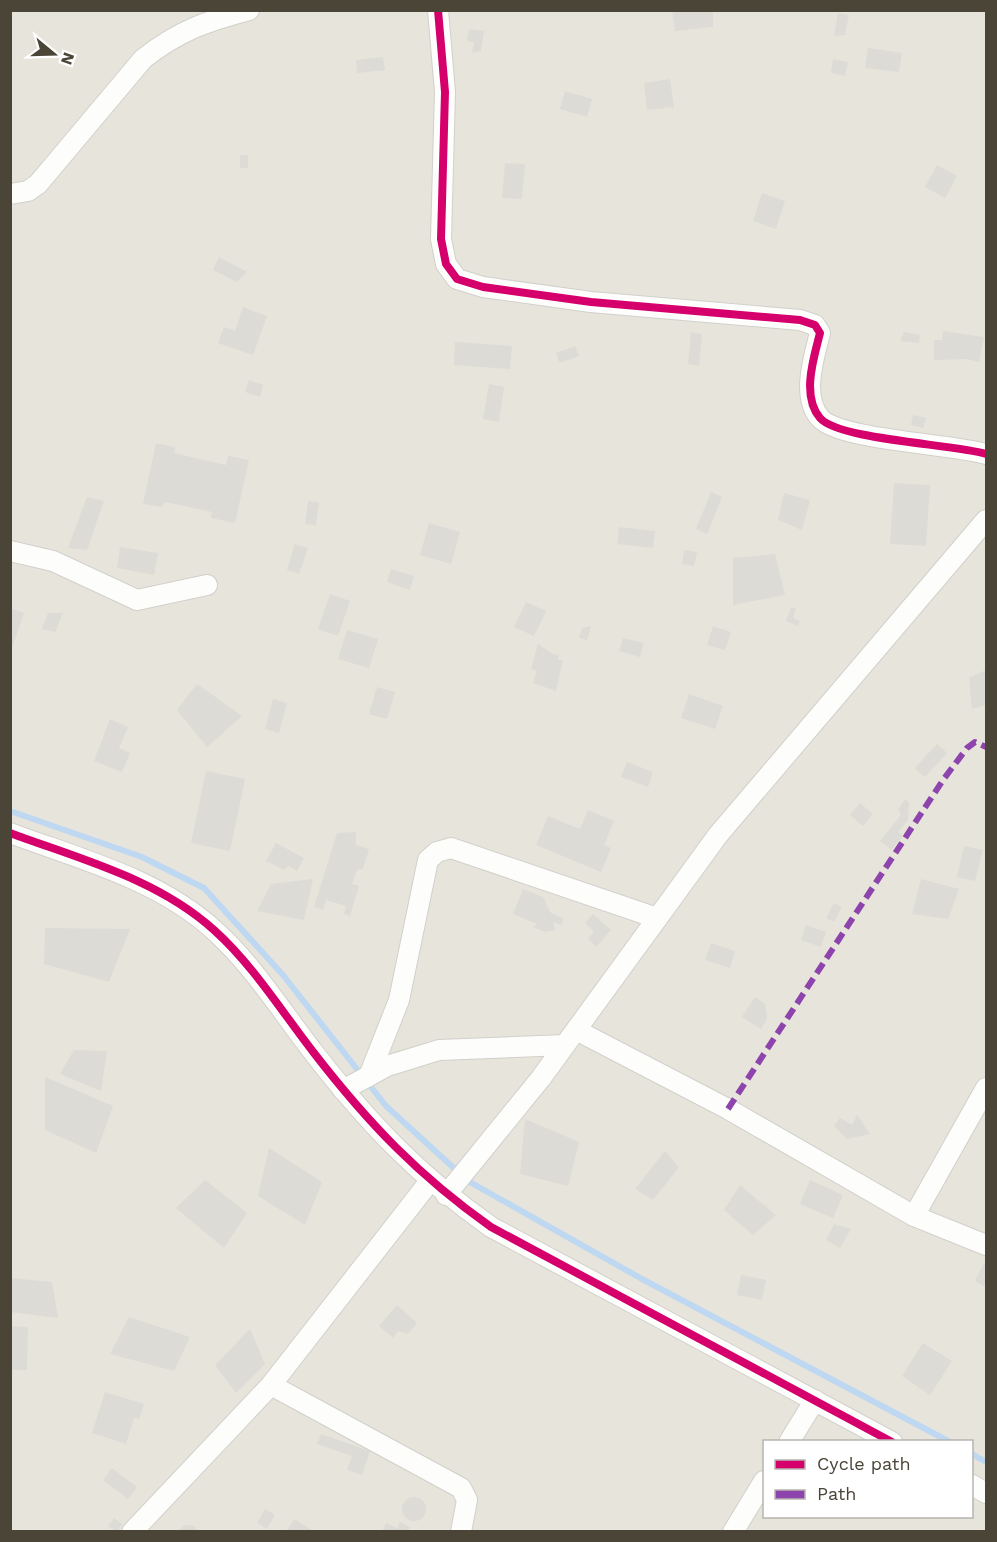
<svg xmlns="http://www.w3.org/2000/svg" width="997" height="1542" font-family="'Work Sans',sans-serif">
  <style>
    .residential { fill: #e7e4db; fill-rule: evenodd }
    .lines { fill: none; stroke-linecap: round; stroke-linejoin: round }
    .stream { stroke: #bed8f2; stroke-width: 6 }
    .building { fill: #dddbd6 }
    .minor-casing { stroke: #d1d0cb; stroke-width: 22 }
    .minor { stroke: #fdfdfc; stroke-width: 20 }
    .quiet { stroke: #8e44ad; stroke-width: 6; stroke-dasharray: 12 6; stroke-linecap: butt }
    .cycleway-casing { stroke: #fff; stroke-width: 11 }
    .cycleway { stroke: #d6006c; stroke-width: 8 }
  </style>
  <rect width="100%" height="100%" fill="#f3f2ee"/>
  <path class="residential" d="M10,11H986V1531H11ZM764,1442H972V1516H764Z"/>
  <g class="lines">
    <g class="stream">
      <path d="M10,811L142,857L204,888L283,975L386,1106L468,1181L642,1279L950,1442"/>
      <path d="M972,1454L986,1462"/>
    </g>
  </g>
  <g class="building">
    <path d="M672,10H713V27L675,31Z"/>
    <path d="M838,13L849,15L845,35L834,36Z"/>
    <path d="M469,29L484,31L481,51L472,53L474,42L467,41Z"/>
    <path d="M868,48L902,53L899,72L865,68Z"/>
    <path d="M383,57L385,70L357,73L356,60Z"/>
    <path d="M833,59L848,62L845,76L831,73Z"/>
    <path d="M670,79L674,107L647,110L644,83Z"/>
    <path d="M565,91L592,99L587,117L560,109Z"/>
    <rect x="240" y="155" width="8" height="13"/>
    <path d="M505,163L525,164L522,199L502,198Z"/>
    <path d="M937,165L957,176L945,198L925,187Z"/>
    <path d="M762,193L785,201L776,229L753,221Z"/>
    <path d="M219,257L247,272L237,282L213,270Z"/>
    <path d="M243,307L267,316L253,355L218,343L224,327L235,331Z"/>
    <path d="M943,331L984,337L979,362L966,359L934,360V340H942Z"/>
    <path d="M691,332L702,334L699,366L688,364Z"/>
    <path d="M904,332L920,335L919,343L900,341Z"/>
    <path d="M455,342L512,346L510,369L454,365Z"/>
    <path d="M575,346L579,356L559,363L556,353Z"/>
    <path d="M249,380L263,385L260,397L245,392Z"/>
    <path d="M489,384L504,387L499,422L483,419Z"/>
    <path d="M913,415L926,418L923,428L911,425Z"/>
    <path d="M156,443L175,447L174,453L226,465L228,456L249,460L235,523L211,518L212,512L165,502L162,507L143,504Z"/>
    <path d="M894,483L930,485L926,546L890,544Z"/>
    <path d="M711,492L722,497L707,534L696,529Z"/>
    <path d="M784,493L810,500L802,530L778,520Z"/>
    <path d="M87,497L104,501L87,550L68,548Z"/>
    <path d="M308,501L319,502L316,525L305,524Z"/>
    <path d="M429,523L460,532L451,564L420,555Z"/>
    <path d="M619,527L655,531L653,548L617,544Z"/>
    <path d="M295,544L308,548L299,574L287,570Z"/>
    <path d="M120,547L158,553L154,575L117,568Z"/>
    <path d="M684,550L697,552L694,566L682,564Z"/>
    <path d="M775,554L785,595L733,605V558Z"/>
    <path d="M391,569L414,576L410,590L387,582Z"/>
    <path d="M330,594L350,601L338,636L318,629Z"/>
    <path d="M526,602L546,611L534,636L514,627Z"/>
    <path d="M791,607L796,609L793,618L800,621L798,626L786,621Z"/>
    <path d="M10,608L24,613L11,651H10Z"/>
    <path d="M48,613H63L55,632L42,629Z"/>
    <path d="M591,626L587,640L579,638L582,628Z"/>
    <path d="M713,626L731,632L725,650L707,645Z"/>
    <path d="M347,630L378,639L369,668L338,659Z"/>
    <path d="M623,638L644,643L640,657L619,651Z"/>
    <path d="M538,644L553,654L559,655L558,660H563L556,691L533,683L537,671L531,669Z"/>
    <path d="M986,670V705L972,709L969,678Z"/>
    <path d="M197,684L242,716L207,747L177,710Z"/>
    <path d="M377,687L395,692L387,719L369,714Z"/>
    <path d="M689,694L723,706L715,729L681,718Z"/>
    <path d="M273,699L287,703L279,733L265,729Z"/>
    <path d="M110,719L128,727L119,748L130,753L122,772L94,761Z"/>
    <path d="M937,744L947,753L925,777L915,768Z"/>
    <path d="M627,762L653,772L648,787L621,777Z"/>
    <path d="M206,771L245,779L230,851L191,843Z"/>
    <path d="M905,799L909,802L908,820L898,832L903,836L891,850L880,841L901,815L898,810Z"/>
    <path d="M860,803L873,814L863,826L850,815Z"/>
    <path d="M588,810L614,821L604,845L611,848L601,872L536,845L548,816L580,829Z"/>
    <path d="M356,832V845L369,849L363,869L357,870L352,884L359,886L350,916L344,914L346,906L326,900L323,910L314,907L337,833Z"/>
    <path d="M276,843L304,858L297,871L289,866L284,870L266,861Z"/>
    <path d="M964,846L983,850L975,881L957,877Z"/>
    <path d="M313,879L304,920L257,911L271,884Z"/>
    <path d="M921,879L959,889L948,919L912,914Z"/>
    <path d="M523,889L543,897L551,913L564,919L561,925L553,922L555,930L545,932L533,927L537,924L513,914Z"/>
    <path d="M834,903L842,907L834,922L826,918Z"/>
    <path d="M593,914L611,930L596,947L588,939L594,932L585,923Z"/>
    <path d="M806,925L826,932L821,947L801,940Z"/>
    <path d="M45,928L130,929L109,982L44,964Z"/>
    <path d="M711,943L735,951L730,968L705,960Z"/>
    <path d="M755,997L765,1004L767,1019L761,1029L742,1017Z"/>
    <path d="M74,1050L107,1051L101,1091L60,1074Z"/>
    <path d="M45,1077L113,1106L96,1153L45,1130Z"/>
    <path d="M857,1115L870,1134L847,1139L834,1126L840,1118L852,1125Z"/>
    <path d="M525,1119L579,1142L568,1186L520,1174Z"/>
    <path d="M269,1148L322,1182L305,1225L258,1196Z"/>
    <path d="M665,1151L679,1167L653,1200L635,1189Z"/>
    <path d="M205,1180L247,1213L224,1248L176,1208Z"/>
    <path d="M810,1180L843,1195L833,1218L800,1204Z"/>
    <path d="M740,1185L776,1215L753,1235L724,1210Z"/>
    <path d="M834,1224L851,1229L840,1248L826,1240Z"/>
    <path d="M984,1263L986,1264V1287L975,1281Z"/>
    <path d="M741,1275L766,1280L762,1300L737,1295Z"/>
    <path d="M10,1278L52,1282L58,1318L10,1312Z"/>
    <path d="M397,1305L417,1323L408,1334L398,1331L393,1338L379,1326Z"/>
    <path d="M129,1317L190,1337L174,1371L110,1354Z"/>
    <path d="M10,1326L28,1327L27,1370H10Z"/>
    <path d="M250,1329L265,1364L236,1393L215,1365Z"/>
    <path d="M923,1343L952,1361L930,1395L902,1376Z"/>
    <path d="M105,1392L144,1404L139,1419L134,1418L126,1444L92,1433Z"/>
    <path d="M321,1434L370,1451L362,1475L347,1470L352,1456L317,1444Z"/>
    <path d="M112,1468L137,1487L128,1499L103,1480Z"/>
    <circle cx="414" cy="1509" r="12"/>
    <path d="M265,1509L275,1515L267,1529L257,1523Z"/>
    <path d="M114,1518L122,1524L117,1532L108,1526Z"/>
    <path d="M294,1519L315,1532H286Z"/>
    <path d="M400,1522L410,1527L408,1532H382L386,1523L397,1528Z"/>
    <path d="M184,1525L194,1526L198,1532H178Z"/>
  </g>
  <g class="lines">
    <g class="minor-casing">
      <g id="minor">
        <path d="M438,10L445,92L441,239L446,264L457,279L483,287L591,302L800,320L815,325L820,333C814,357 801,396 820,418C839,440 953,444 986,454"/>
        <path d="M10,194L28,191L38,184L143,59C178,31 207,21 249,10"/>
        <path d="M10,551L53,561L137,600L207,585"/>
        <path d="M10,833C80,859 158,879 214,930C253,965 282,1012 314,1053C369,1124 419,1176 491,1227L892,1442"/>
        <path d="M576,1030L728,1109L914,1216L986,1245"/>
        <path d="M369,1076L399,1000L428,860L437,852L451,848L657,918"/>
        <path d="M343,1090L387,1066L439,1050L565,1045"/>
        <path d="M446,1195L541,1078L718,835L986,520"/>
        <path d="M914,1216L986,1088"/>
        <path d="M271,1385L461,1488L467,1500L461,1532"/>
        <path d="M789,1442L815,1400"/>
        <path d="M972,1485L986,1493"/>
        <path d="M132,1532L271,1385L430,1181"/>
        <path d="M733,1532L764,1481"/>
      </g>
    </g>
    <use href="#minor" class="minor"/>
    <path class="quiet" d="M728,1109L943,780L967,748L975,742L986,747"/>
    <g class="cycleway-casing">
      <g id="cycleway">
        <path d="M438,10L445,92L441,239L446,264L457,279L483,287L591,302L800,320L815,325L820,333C814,357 801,396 820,418C839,440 953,444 986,454"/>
        <path d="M10,833C80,859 158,879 214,930C253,965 282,1012 314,1053C369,1124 419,1176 491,1227L892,1442"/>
      </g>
    </g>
    <use href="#cycleway" class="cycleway"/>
  </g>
  <rect width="997" height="1542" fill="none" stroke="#4b4538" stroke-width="24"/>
  <rect x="763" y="1440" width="210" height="78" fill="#ffffff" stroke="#b7b5af" stroke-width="1.5"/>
  <rect x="775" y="1460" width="30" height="9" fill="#d6006c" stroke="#b7b5af" stroke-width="1.5"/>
  <text x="817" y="1470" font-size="18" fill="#4b4538">Cycle path</text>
  <rect x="775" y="1490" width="30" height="9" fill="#8e44ad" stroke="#b7b5af" stroke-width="1.5"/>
  <text x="817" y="1500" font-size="18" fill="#4b4538">Path</text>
  <g transform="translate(54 54) rotate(109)" stroke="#ffffff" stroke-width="4.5" paint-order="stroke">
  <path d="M0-4.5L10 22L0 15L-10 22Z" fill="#4b4538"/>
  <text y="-9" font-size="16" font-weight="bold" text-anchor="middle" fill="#4b4538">N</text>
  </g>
</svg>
